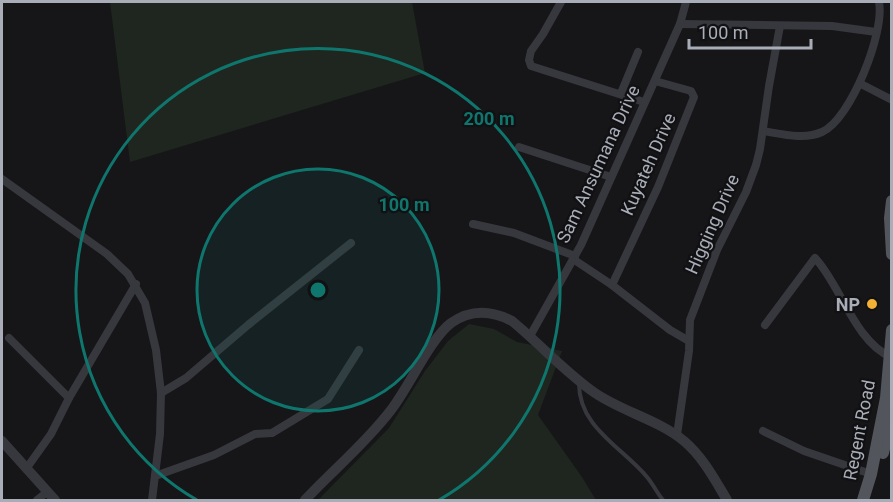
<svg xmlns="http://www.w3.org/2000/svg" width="893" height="502" font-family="Roboto,sans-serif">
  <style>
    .green { fill: #1e261f }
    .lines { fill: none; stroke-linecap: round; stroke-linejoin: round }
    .service { stroke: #37383d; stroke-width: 4 }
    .minor { stroke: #37383d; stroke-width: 8 }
    .tertiary { stroke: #37383d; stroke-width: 10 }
    .primary { stroke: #53555c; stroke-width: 12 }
    .ring { fill: none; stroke: #0f766e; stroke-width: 3 }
    .poi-dot { fill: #f2b134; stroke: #111113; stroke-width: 2 }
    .labels { text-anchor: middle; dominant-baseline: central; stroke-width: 4.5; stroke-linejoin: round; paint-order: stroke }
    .street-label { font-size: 18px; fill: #a8adb8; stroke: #111113 }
    .poi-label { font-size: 18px; font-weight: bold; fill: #a8adb8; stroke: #111113; text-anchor: end }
    .centre { fill: #0f766e; stroke: #111113; stroke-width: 3 }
    .ring-label { font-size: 18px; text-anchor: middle; font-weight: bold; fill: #0f766e; stroke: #111113; stroke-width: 4.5; stroke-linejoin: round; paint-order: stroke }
  </style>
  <rect width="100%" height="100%" fill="#161618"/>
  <g class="green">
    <path d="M110,2H412L425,73L130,162Z"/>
    <path d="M469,324L494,329L517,342L562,351L538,415L582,477L596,500H318L389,428L425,371L448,341Z"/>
  </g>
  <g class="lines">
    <path class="service" d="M579,382C578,427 622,447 647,477C653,484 657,493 663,500"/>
    <g class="minor">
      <path d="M561,2L543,34L531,51L529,60L531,66L644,102"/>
      <path d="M680,24L832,26L876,32"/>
      <path d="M861,84L892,100"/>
      <path d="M621,93L638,52"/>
      <path d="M763,131C782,134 804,140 822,132C851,119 885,32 879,2"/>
      <path d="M519,147L611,177"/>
      <path d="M2,179L107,254L128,274L145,303L156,350L161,393L160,434L152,500"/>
      <path d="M473,224L514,233L575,256"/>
      <path d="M573,259L612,285L670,330L689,341"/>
      <path d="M612,285L658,187L694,97L691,91L655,81"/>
      <path d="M765,325L815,258C840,284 855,342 891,357"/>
      <path d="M530,336L581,245L680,24L686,2"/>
      <path d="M9,338L69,398L51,434L26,469"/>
      <path d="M161,393L186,378L248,325L351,243"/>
      <path d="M69,398L136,284"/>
      <path d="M763,431L804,451L871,474"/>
      <path d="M677,435L689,351L690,320L717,250L746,192L756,165L760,149L769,86L780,26"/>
      <path d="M155,476L214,455L255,434L272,433L328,399L359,350"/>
      <path d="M37,500L47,492"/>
    </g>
    <g class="tertiary">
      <path d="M2,441L55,500"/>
      <path d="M305,500C333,470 366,443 391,410C409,387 430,339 451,323C471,309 491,310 512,321C540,344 565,372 595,393C623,412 659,420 684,441C703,457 715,480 727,500"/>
    </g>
    <g class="primary">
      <path d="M892,201L890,218L892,254"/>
      <path d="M883,453L892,414"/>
      <path d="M863,500L871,474L886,398L892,330"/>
    </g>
  </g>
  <circle cx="318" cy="290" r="121" fill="#0f766e" fill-opacity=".12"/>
  <g class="ring">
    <circle cx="318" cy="290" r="121"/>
    <path d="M197 500A242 242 0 1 1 439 500"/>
  </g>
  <circle class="poi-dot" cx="872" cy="304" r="6"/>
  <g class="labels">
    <g class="street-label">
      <text transform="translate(598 164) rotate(-65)">Sam Ansumana Drive</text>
      <text transform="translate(648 164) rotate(-66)">Kuyateh Drive</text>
      <text transform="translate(712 224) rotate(-66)">Higging Drive</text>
      <text transform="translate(859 430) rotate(-79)">Regent Road</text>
    </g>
    <g class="poi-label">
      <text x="860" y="304">NP</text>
    </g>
  </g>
  <circle cx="318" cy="290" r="9" class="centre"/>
  <g class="ring-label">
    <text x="489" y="125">200 m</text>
    <text x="404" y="211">100 m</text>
  </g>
  <rect width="893" height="502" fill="none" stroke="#a8adb8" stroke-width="6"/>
  <path d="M689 39v9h122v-9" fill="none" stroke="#a8adb8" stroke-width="3"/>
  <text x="698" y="39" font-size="18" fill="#a8adb8" stroke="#111113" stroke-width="4.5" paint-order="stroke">100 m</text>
</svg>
